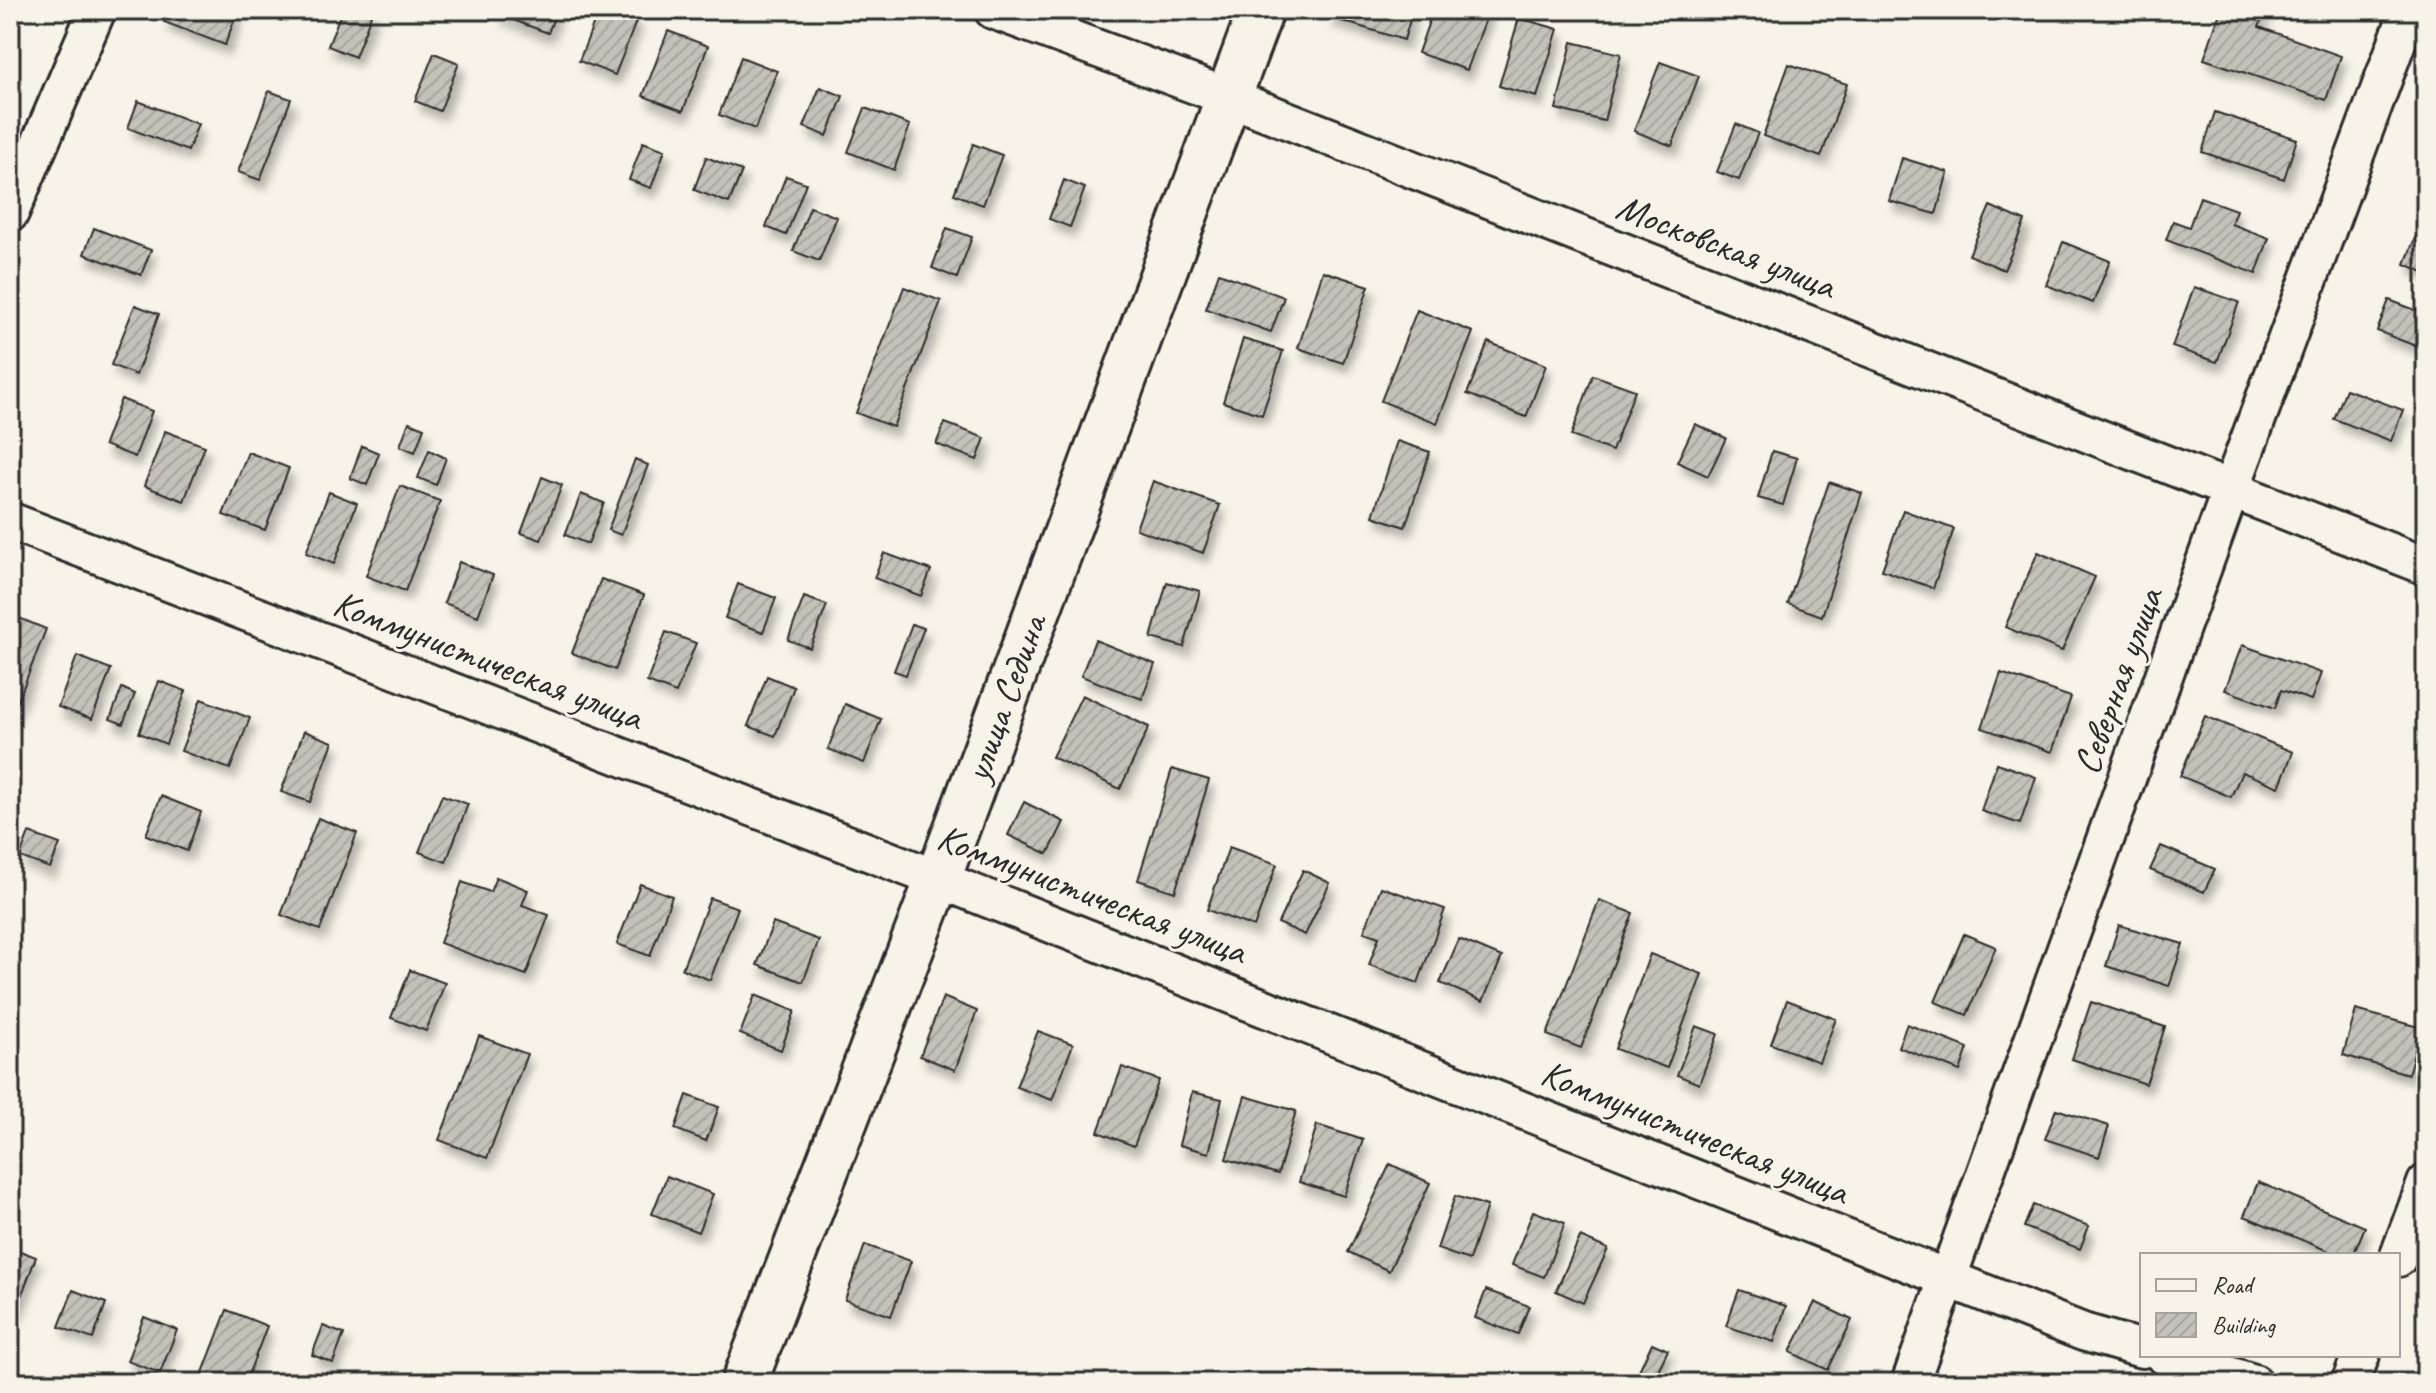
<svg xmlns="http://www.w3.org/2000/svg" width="2436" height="1393" font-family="Caveat,sans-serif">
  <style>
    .building { fill: url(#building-hatch); stroke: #2b2b2b; stroke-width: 2; filter: url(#shadow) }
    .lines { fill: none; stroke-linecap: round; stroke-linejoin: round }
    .minor-casing { stroke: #2b2b2b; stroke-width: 42 }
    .secondary-casing { stroke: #2b2b2b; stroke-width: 50 }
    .minor { stroke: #f7f3e8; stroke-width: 36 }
    .secondary { stroke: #f7f3e8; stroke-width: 44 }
    .labels { text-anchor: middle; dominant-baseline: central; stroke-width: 6; stroke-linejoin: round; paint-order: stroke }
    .street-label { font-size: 38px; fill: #2b2b2b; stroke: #f7f3e8 }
  </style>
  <defs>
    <pattern id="building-hatch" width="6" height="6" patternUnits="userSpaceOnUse" patternTransform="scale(2)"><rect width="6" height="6" fill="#c4c1b9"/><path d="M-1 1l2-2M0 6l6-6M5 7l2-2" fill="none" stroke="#a9a69f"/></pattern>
    <filter id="shadow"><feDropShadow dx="5" dy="9" stdDeviation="4" flood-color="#0004"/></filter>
  </defs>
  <rect width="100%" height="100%" fill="#f7f3e8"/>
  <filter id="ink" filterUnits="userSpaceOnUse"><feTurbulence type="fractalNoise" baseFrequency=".0125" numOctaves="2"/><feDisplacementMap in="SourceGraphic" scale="16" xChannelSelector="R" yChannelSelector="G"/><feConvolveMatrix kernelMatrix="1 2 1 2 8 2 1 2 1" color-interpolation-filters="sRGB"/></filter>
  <g filter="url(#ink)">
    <g class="building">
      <path d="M169,10H228L237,13L225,45L164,22Z"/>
      <path d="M342,10H373L355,57L328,46Z"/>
      <path d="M499,10H557L548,33L497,14Z"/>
      <path d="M599,10H613L637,19L615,75L579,61Z"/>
      <path d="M1331,10H1413L1404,40L1329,17Z"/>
      <path d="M1433,10H1489L1467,70L1418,53Z"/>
      <path d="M2221,10L2265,11L2259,27L2341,56L2326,100L2204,59Z"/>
      <path d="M1519,18L1558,29L1537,97L1499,86Z"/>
      <path d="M668,31L708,46L683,111L643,96Z"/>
      <path d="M1572,42L1621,54L1604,121L1556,109Z"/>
      <path d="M434,53L459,63L440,111L415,101Z"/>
      <path d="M741,57L777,71L755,129L719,115Z"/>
      <path d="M1660,62L1699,76L1672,146L1634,131Z"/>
      <path d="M1789,64L1847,84L1821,157L1763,136Z"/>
      <path d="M820,87L843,96L827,136L804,127Z"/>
      <path d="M269,91L291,99L260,180L238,172Z"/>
      <path d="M138,101L198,124L188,151L128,128Z"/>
      <path d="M865,108L910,125L894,170L848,152Z"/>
      <path d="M2215,112L2297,139L2284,179L2202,152Z"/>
      <path d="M1736,124L1758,133L1739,180L1717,172Z"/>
      <path d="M643,142L665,150L651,188L629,180Z"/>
      <path d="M973,144L1002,155L983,205L954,194Z"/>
      <path d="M706,157L742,171L729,203L694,190Z"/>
      <path d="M1902,158L1948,172L1936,214L1889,201Z"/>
      <path d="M786,176L806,183L786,235L766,227Z"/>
      <path d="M1064,180L1085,188L1070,227L1049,219Z"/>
      <path d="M2200,197L2236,210L2231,224L2269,238L2256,274L2166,240L2173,221L2189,227Z"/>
      <path d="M1990,206L2025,221L2004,270L1969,255Z"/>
      <path d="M810,207L837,217L819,261L793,251Z"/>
      <path d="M94,228L151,250L141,275L84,254Z"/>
      <path d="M947,228L972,237L957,278L932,268Z"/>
      <path d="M2415,238L2426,242V273L2405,264Z"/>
      <path d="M2063,242L2110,261L2093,303L2046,285Z"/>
      <path d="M1323,271L1369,286L1343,363L1298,348Z"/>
      <path d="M1219,273L1284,297L1271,332L1206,309Z"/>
      <path d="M904,287L941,301L893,427L856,413Z"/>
      <path d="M2194,287L2239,302L2217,362L2172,347Z"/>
      <path d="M2389,300L2426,314V350L2377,331Z"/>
      <path d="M135,305L159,314L136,375L111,365Z"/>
      <path d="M1417,310L1473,332L1437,423L1381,401Z"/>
      <path d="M1243,339L1283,351L1262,415L1223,402Z"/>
      <path d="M1488,342L1546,365L1526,417L1467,394Z"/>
      <path d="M1593,375L1635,390L1612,451L1571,436Z"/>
      <path d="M2346,389L2403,410L2391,441L2334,419Z"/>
      <path d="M121,399L152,411L135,457L104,445Z"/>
      <path d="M409,422L424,428L415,452L400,446Z"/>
      <path d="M945,423L985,438L977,460L936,444Z"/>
      <path d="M1695,424L1726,438L1708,476L1677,462Z"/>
      <path d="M165,431L205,446L184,501L144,486Z"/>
      <path d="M1397,441L1430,452L1405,527L1373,516Z"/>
      <path d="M362,446L379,453L367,485L350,478Z"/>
      <path d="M429,450L446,458L436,485L418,478Z"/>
      <path d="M1772,451L1797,458L1783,505L1758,498Z"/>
      <path d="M248,452L289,468L265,530L223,515Z"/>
      <path d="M635,459L648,465L621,535L608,530Z"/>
      <path d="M542,477L562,485L541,540L521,533Z"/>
      <path d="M1153,481L1220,505L1203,553L1136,529Z"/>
      <path d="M1829,482L1862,493L1822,616L1788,604Z"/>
      <path d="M400,486L440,501L405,591L366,576Z"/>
      <path d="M329,492L357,503L334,564L306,553Z"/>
      <path d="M581,494L604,503L588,544L565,535Z"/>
      <path d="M1903,510L1954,529L1933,588L1882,570Z"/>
      <path d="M2038,552L2095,577L2062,651L2005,627Z"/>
      <path d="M884,553L931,570L921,596L874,578Z"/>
      <path d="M459,562L493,575L478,616L444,603Z"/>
      <path d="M601,579L644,595L615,670L572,653Z"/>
      <path d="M1167,582L1200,591L1184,647L1151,638Z"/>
      <path d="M738,584L776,598L763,632L725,618Z"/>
      <path d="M804,597L827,605L810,648L788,640Z"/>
      <path d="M19,618L46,629L12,716L10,715V642Z"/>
      <path d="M912,624L924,628L906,675L894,671Z"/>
      <path d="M666,632L696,643L676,693L647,682Z"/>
      <path d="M1095,640L1155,664L1142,699L1081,676Z"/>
      <path d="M2242,645L2321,673L2311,700L2281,690L2275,708L2225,690Z"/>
      <path d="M77,656L111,669L92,719L58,707Z"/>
      <path d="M2001,673L2071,697L2052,752L1982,728Z"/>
      <path d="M767,676L794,687L775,736L748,726Z"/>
      <path d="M159,681L186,691L166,744L139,733Z"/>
      <path d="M122,688L135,694L123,724L110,719Z"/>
      <path d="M1082,695L1149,727L1120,789L1052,757Z"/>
      <path d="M201,699L250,718L230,769L181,751Z"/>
      <path d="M845,704L881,719L864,763L828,749Z"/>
      <path d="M2205,716L2293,752L2279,787L2242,772L2231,797L2180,776Z"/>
      <path d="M304,731L333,742L310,802L281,792Z"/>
      <path d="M1997,763L2036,777L2020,824L1981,811Z"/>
      <path d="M1172,769L1209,780L1175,892L1138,880Z"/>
      <path d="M442,795L468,804L446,862L419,852Z"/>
      <path d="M161,796L201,812L187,851L146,835Z"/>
      <path d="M1024,802L1064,822L1048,854L1008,835Z"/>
      <path d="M318,818L357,833L320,930L281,915Z"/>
      <path d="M29,833L60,844L50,868L20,857Z"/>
      <path d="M2161,846L2215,869L2204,892L2150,870Z"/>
      <path d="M1229,847L1277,864L1254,927L1207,910Z"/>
      <path d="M1303,870L1330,883L1305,935L1278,923Z"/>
      <path d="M496,877L528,890L522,905L549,915L526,975L440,943L462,882L490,892Z"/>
      <path d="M640,884L672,896L650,956L617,944Z"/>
      <path d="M1381,887L1445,909L1418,983L1369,965L1379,937L1364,932Z"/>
      <path d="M710,898L738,908L710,980L682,969Z"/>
      <path d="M1599,900L1633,913L1581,1048L1547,1035Z"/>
      <path d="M773,923L819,940L803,982L757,965Z"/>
      <path d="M2119,925L2183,944L2169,986L2106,966Z"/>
      <path d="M1964,934L1996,947L1967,1015L1935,1002Z"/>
      <path d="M1459,939L1502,957L1483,1001L1440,983Z"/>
      <path d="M1650,954L1702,974L1667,1068L1615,1049Z"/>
      <path d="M410,970L445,983L426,1031L391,1018Z"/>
      <path d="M755,995L795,1011L781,1050L740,1034Z"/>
      <path d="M943,997L977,1011L955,1070L920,1056Z"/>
      <path d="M1787,1000L1836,1019L1819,1062L1771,1044Z"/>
      <path d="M2091,1002L2165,1027L2146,1084L2072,1059Z"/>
      <path d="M2356,1010L2422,1028L2408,1074L2343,1055Z"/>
      <path d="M1907,1024L1968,1048L1960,1071L1898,1047Z"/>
      <path d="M1696,1026L1718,1034L1699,1084L1677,1075Z"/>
      <path d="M1038,1031L1073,1044L1052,1100L1016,1087Z"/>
      <path d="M479,1036L527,1054L487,1158L439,1140Z"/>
      <path d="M1122,1067L1159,1080L1134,1146L1098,1132Z"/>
      <path d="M1192,1092L1222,1099L1209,1153L1179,1145Z"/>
      <path d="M687,1095L719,1107L706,1141L675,1129Z"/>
      <path d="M1245,1096L1296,1111L1278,1174L1226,1159Z"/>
      <path d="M2056,1109L2109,1126L2099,1157L2045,1139Z"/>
      <path d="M1317,1125L1363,1140L1344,1196L1299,1182Z"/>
      <path d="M1390,1164L1430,1183L1389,1271L1348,1252Z"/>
      <path d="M667,1176L713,1194L698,1232L652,1214Z"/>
      <path d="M2258,1182L2365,1227L2353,1255H2338L2244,1216Z"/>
      <path d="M1455,1196L1487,1206L1469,1260L1437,1249Z"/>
      <path d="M2033,1205L2089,1226L2080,1249L2024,1227Z"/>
      <path d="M1533,1211L1565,1223L1544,1277L1512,1265Z"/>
      <path d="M1580,1237L1608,1249L1583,1303L1556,1291Z"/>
      <path d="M865,1245L911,1261L891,1316L845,1300Z"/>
      <path d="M10,1247L36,1257L15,1313L10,1311Z"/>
      <path d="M73,1290L106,1303L93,1339L59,1327Z"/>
      <path d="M1486,1290L1529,1306L1518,1334L1475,1318Z"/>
      <path d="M1739,1290L1786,1306L1774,1342L1726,1326Z"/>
      <path d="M1815,1302L1852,1320L1828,1370L1790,1352Z"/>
      <path d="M227,1310L267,1326L245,1383H199Z"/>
      <path d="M144,1317L177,1330L160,1373L127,1361Z"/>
      <path d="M323,1326L344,1334L333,1363L312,1355Z"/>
      <path d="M1652,1343L1668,1350L1652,1383H1644L1635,1379Z"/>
    </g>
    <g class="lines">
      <g class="minor-casing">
        <g id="minor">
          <path d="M993,10L1228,97L2426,566"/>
          <path d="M10,213L97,10"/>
          <path d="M10,521L938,879L2083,1332L2142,1349"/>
          <path d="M2398,1258L2426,1183"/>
          <path d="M2163,1355L2254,1383"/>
          <path d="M1910,1383L2231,489L2409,10"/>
          <path d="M2350,1383L2361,1355"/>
        </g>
      </g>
      <g class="secondary-casing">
        <path id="secondary" d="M744,1383L938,879L1261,10"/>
      </g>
      <use href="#minor" class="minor"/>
      <use href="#secondary" class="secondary"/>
    </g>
  </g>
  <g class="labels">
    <g class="street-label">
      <text transform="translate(1726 246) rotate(21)">Московская улица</text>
      <text transform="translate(488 660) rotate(21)">Коммунистическая улица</text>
      <text transform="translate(2118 681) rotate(-70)">Северная улица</text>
      <text transform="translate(1005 698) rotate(-70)">улица Седина</text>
      <text transform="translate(1092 894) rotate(21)">Коммунистическая улица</text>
      <text transform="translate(1695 1132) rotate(22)">Коммунистическая улица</text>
    </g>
  </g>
  <rect width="2436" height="1393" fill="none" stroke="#f7f3e8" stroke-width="40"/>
  <rect x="20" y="20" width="2396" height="1353" fill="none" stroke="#2b2b2b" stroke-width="3" filter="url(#ink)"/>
  <rect x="2140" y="1253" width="260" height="104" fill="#f7f3e8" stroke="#a5a39c" stroke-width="2"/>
  <rect x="2156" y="1279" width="40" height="12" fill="#f7f3e8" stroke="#a5a39c" stroke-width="2"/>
  <text x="2212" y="1293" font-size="24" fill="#2b2b2b">Road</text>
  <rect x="2156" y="1313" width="40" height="24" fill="url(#building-hatch)" stroke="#a5a39c" stroke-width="2"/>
  <text x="2212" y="1333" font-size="24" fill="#2b2b2b">Building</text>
</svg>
